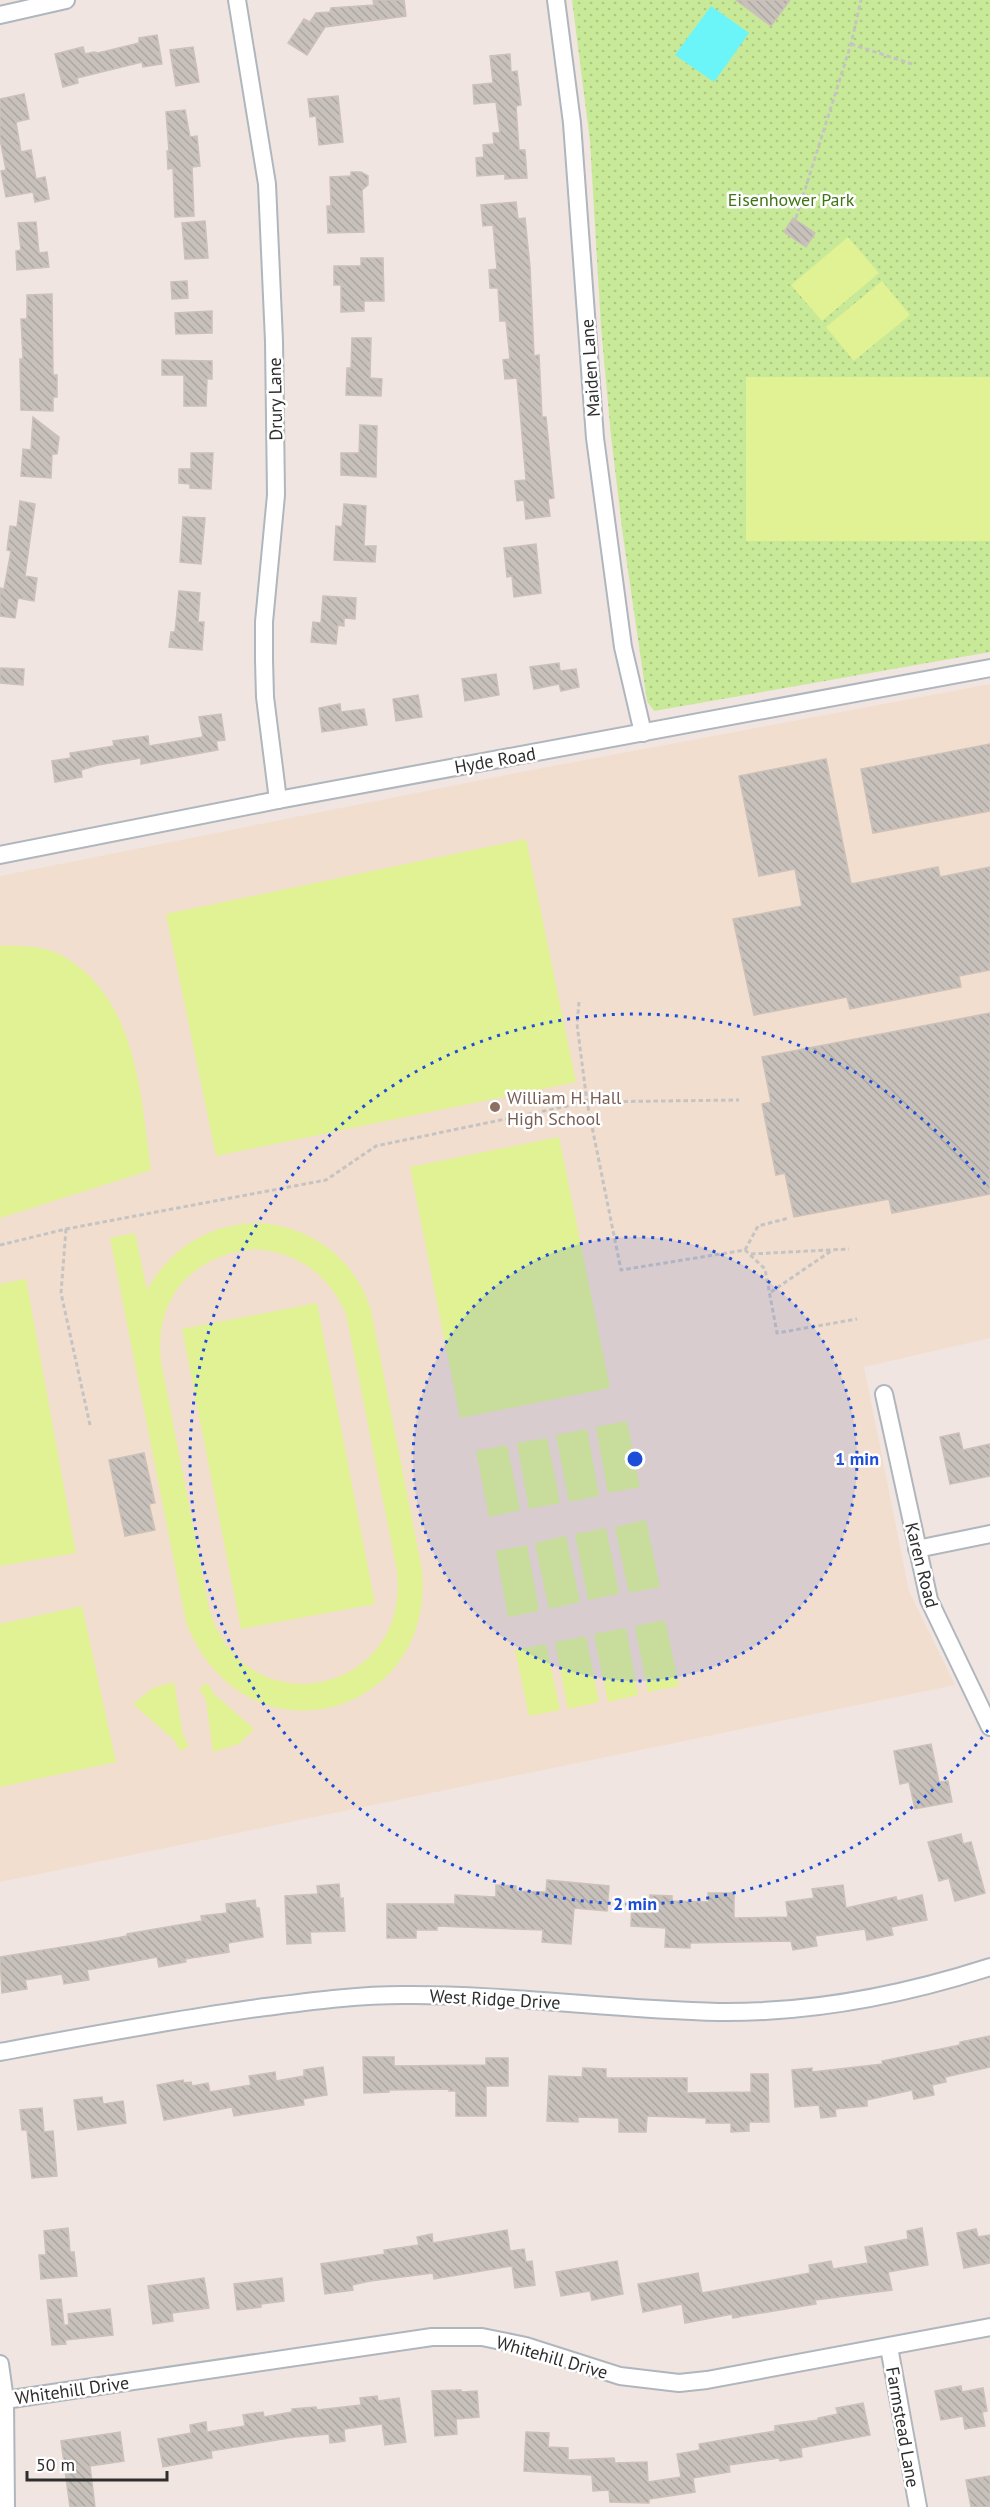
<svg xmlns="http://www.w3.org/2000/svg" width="990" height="2507" font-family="'PT Sans',sans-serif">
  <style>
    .education { fill: #f2dece }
    .grass { fill: url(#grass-dots) }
    .pitch { fill: #e0f294; fill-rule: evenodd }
    .water { fill: #6bf5f9 }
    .building { fill: url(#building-back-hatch); stroke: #ccc1b9; stroke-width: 1.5 }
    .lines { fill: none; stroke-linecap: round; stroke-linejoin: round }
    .street-casing { stroke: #b0b6be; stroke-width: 20 }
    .path { stroke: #c4c4c4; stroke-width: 3; stroke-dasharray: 4.5 3; stroke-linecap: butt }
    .street { stroke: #fff; stroke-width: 16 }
    .ring { fill: none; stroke: #1d4ed8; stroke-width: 3; stroke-dasharray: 3 6 }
    .education-dot { fill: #8d6e63; stroke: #fff; stroke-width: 2 }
    .labels { text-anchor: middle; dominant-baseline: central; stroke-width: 5; stroke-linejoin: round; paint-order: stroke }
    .park-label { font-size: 18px; fill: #3f7415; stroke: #fff }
    .street-label { font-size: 18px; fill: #2e2e2e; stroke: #fff }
    .education-label { font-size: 18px; fill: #785e54; stroke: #fff; text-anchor: start }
    .centre { fill: #1d4ed8; stroke: #fff; stroke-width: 3 }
    .ring-label { font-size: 18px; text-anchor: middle; font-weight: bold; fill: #1d4ed8; stroke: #fff; stroke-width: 5; stroke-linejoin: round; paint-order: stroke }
  </style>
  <defs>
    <pattern id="grass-dots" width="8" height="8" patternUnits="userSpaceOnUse" patternTransform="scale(1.5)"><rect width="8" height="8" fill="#c8ea98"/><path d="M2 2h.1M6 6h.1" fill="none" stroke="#acc983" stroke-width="1.8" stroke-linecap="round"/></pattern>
    <pattern id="building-back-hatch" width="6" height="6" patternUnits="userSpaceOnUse" patternTransform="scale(1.5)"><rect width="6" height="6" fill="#c8c1bb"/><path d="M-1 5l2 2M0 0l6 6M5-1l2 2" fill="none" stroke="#aca6a1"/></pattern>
  </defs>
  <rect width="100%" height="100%" fill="#f0e5e0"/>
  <path class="education" d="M990,684V1338L864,1367L909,1591L955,1685L0,1882V876L521,772Z"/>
  <path class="grass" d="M572,0H990V652L654,711L647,701L623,536L611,436L601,327L590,141Z"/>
  <g class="pitch">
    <path d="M848,237L879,273L822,321L791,285Z"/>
    <path d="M882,281L910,315L854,361L826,327Z"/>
    <rect x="746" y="377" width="244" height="164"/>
    <path d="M526,839L576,1082L216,1156L166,914Z"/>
    <path d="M0,946C20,945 46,946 63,956C137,998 141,1096 151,1170L0,1218Z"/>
    <path d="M559,1137L610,1388L460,1418L410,1167Z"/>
    <path d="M261,1223C313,1228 355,1259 371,1310L422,1570C436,1720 242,1769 186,1622L110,1238L135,1233L147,1290C171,1247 211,1223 261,1223ZM254,1249C298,1252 328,1274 346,1314L397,1571C411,1697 243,1729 209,1608L161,1361C154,1298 192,1255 254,1249Z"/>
    <path d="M26,1279L76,1553L0,1566V1284Z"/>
    <path d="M317,1303L375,1604L241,1629L182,1329Z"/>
    <path d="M627,1421L640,1487L608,1493L596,1427Z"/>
    <path d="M587,1429L599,1496L569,1502L556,1435Z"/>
    <path d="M547,1438L560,1503L529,1509L517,1443Z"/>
    <path d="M507,1445L520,1510L489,1517L476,1451Z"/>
    <path d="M646,1520L660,1587L629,1593L615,1527Z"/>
    <path d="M606,1528L619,1594L588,1600L575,1534Z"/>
    <path d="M566,1536L580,1602L549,1609L535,1543Z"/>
    <path d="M527,1545L539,1611L508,1617L496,1551Z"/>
    <path d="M82,1606L116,1762L0,1787V1624Z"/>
    <path d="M665,1620L679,1686L648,1692L635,1626Z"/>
    <path d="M626,1628L638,1695L608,1702L594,1634Z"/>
    <path d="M586,1636L599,1702L568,1709L555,1642Z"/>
    <path d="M546,1644L560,1710L529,1716L515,1650Z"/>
    <path d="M174,1682L183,1735L189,1746L180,1751L174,1740L133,1704L153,1688Z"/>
    <path d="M208,1683L214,1694L254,1729L239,1744L213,1752L206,1700L199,1688Z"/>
  </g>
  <path class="water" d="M711,6L749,33L714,82L675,55Z"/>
  <g class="building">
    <path d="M373,0H404L406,16L325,27L307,55L288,43L304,19L310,22L316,13L330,12L331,8L374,5Z"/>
    <path d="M736,0H790L771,26Z"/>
    <path d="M157,35L162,64L143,67L142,62L77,78L78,83L63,87L55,54L83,47L85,54L94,52L98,53L139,43V38Z"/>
    <path d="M193,47L199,82L176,86L170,50Z"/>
    <path d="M510,54L511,72L517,71L521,105L516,106L519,150H525L527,178L505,179V174L477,176L476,158L484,157L483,145L494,144L493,133H500L496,102L474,104L473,85L493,83L490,56Z"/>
    <path d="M24,94L29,119L16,122L21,152L31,150L36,179L45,177L49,199L35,202L33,192L6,197L1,171L6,170L0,139V99Z"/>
    <path d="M338,96L343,142L319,145L316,116L310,117L308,99Z"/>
    <path d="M185,110L190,137L197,136L200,166L192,167L194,216L175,217L173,168L168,169L167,151H169L166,112Z"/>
    <path d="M351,172H361L368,176V185L362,190L364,232L328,233L327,206H331L330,177L351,176Z"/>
    <path d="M516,202L518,219L525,218L530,267L534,356L539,355L542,417H546L554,498L548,499L550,516L526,519L524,500L517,501L515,481L526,480L517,378L505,379L503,360L510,359L506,321H500L498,288H490L489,270L497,269L493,225L483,226L481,205Z"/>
    <path d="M793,218L815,233L806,247L784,232Z"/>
    <path d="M205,221L208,258L185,259L182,223Z"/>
    <path d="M36,222L39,253L47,252L49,267L17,270L16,251L21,250L18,223Z"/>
    <path d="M361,258H383L384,301H364V311L341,312V285H334V266H361Z"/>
    <path d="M187,281L188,298L172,299L171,282Z"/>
    <path d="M52,294L53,375H57V397H53V411L21,410L20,359H23L21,319H27V295Z"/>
    <path d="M212,311V333L176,334L175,313Z"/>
    <path d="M352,338H371L370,378L382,379L381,396L346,395L347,368H351Z"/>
    <path d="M162,360L212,361V379H207L206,406H184V375H162Z"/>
    <path d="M33,417L59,437L57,454H52L51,478L21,476L23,449L31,450Z"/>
    <path d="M360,425L377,426L376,477L341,475V453H359Z"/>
    <path d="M191,453H213L211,489L190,488V484L179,483V469H191Z"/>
    <path d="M20,501L35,504L25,576L37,578L34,601L18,598L15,618L0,616V588L4,589L11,551L7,550L10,526L17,527Z"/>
    <path d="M344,504L366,506L364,546H376L375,562L334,560L336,526L342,527Z"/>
    <path d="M183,517L205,518L201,564L180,562Z"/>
    <path d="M536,544L541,593L514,597L512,576L507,577L504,548Z"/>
    <path d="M179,591L200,593L198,622H204L202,650L169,647L171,632H175Z"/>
    <path d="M323,596L356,598L355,619L344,618V626L338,625L336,644L311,642L313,622L321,623Z"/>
    <path d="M559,663L560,671L576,669L579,687L561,691L559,684L534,689L530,667Z"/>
    <path d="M0,668L24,669L23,685L0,683Z"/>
    <path d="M496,674L499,695L465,701L462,679Z"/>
    <path d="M418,695L422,717L396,721L393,699Z"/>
    <path d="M340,704L341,712L364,709L367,725L322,732L319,708Z"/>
    <path d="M221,714L225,740L216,741L218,750L141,764V758L98,765L81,770L82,777L55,782L52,761L71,758L70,753L114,746L113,741L148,736L149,746L203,737L199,717Z"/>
    <path d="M990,744V811L873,833L861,769Z"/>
    <path d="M826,759L851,884L938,867L940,877L990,867V970L959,976L961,987L850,1009L847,997L754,1015L733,919L802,906L795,869L759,876L739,776Z"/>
    <path d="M990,1013V1194L892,1213L889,1199L794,1217L785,1173L776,1175L762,1104L771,1102L762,1057Z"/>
    <path d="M959,1433L963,1450L990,1444V1476L950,1484L940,1437Z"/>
    <path d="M144,1453L155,1503L149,1504L155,1530L125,1536L109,1460Z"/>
    <path d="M931,1744L939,1782L948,1781L952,1802L915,1809L909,1782L900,1784L894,1751Z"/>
    <path d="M961,1834L963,1844L971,1842L985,1893L955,1901L949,1878L939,1881L928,1842Z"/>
    <path d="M547,1880L609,1886L607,1911L574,1908L571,1944L542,1942L543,1930L437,1926V1930H416V1938H387V1904H455V1895L496,1897V1885L516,1886V1891L546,1892Z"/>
    <path d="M339,1884L340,1899L343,1898L345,1931L310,1932L311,1943L287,1944L285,1896L318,1894L317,1886Z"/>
    <path d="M843,1885L846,1908L896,1897L897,1901L922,1895L927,1920L891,1927L893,1935L867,1940L865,1929L815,1936L817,1946L793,1950L791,1941L690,1943V1948L665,1947L666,1928L631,1926L632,1901H650V1895L672,1896V1901L709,1902L708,1893H734V1918L788,1917L786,1902L814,1898L812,1889Z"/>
    <path d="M255,1900L256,1908H259L263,1937L228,1943L229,1952L185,1959L186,1962L159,1967L157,1957L87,1970L89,1980L64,1984L62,1974L25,1980L27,1989L2,1993L0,1957L94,1942L127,1936V1934L202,1921L201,1916L227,1913L226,1904Z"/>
    <path d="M990,2036V2067L945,2077L946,2082L932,2085L934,2095L914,2099L912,2090L867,2100V2106L835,2109L836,2116L821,2118L819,2105L795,2107L792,2070L812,2068V2072L883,2064L882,2061L960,2045V2042Z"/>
    <path d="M363,2057H394V2066L486,2065V2058H508V2086H486V2116H456V2091H449V2089L389,2090V2092L364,2093Z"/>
    <path d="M323,2067L327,2095L303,2099L304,2105L234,2116L232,2107L164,2120L157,2085L183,2080L184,2083L191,2082L192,2086L208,2083L210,2092L251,2085L249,2076L275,2072L276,2081L304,2076V2070Z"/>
    <path d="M583,2068L606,2069V2078H687V2093L751,2092V2074H768L769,2122H749V2131L731,2132V2123H706V2118L647,2116L646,2132H619V2118L578,2117V2122L547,2121L549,2076L582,2077Z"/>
    <path d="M102,2097L103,2104L123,2101L126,2123L78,2130L74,2100Z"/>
    <path d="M42,2108L44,2132L53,2131L57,2176L32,2178L27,2130H22L20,2110Z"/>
    <path d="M68,2228L70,2252H74L77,2276L41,2279L39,2255H46L44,2231Z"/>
    <path d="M922,2228L928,2265L888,2272L892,2290L815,2300L816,2304L743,2316L733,2318L732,2314L685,2323L682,2304L643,2312L638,2284L698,2273L702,2293L810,2273L809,2265L831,2261L833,2269L868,2263L865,2247L908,2239L907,2231Z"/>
    <path d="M976,2229L978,2237L990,2235V2263L964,2268L957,2233Z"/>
    <path d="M507,2230L510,2251L524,2249L526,2262L532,2261L535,2285L515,2288L512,2266L434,2279L433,2273L370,2281L352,2285L353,2290L325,2294L321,2264L385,2254L384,2250L419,2245L417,2237L432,2234L433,2243Z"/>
    <path d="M617,2261L623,2294L592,2300L590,2291L561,2296L556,2272Z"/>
    <path d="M204,2278L209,2308L172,2313L173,2321L153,2324L148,2286Z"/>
    <path d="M282,2278L284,2301L261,2304V2307L237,2310L234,2284Z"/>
    <path d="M61,2299L64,2325H69L68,2314L110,2309L113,2335L65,2340L66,2344L52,2345L47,2300Z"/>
    <path d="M961,2386L962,2392L983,2388L987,2411L982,2412L985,2426L965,2429L963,2416L941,2420L935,2391Z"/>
    <path d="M461,2390V2392L477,2391L479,2417L456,2419L457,2434L435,2436L432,2391Z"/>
    <path d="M377,2396L378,2401L399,2398L406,2442L385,2445L382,2424L344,2429L345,2441L330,2443L329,2434L295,2437L211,2451L212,2458L163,2467L158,2439L191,2433L190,2425L206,2422L207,2432L245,2426L243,2415L263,2412L264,2417L292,2412V2409L316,2407L317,2410L361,2405L360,2398Z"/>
    <path d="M863,2403L870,2435L801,2448L802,2457L780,2461L779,2458L729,2465L730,2472L693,2478L695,2492L649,2499V2503L610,2502L609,2490L593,2491L592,2475L524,2471L526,2432L549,2433L548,2447L568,2448V2460L614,2458L615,2463L647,2462L648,2482L681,2477L677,2454L700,2450L699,2444L775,2431V2426L818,2420V2418L838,2414L836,2408Z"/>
    <path d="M120,2432L124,2461L90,2466L95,2507H70L61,2441Z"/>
    <path d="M990,2476V2507H971L966,2480Z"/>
  </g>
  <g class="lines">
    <g class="street-casing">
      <g id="street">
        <path d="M237,0L267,184L274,341L276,495L264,622V660L265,697L278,800"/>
        <path d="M556,0L572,123L595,438L623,647L643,733"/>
        <path d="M0,15L66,0"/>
        <path d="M0,855L278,800L990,668"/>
        <path d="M884,1394L929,1600L990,1727"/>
        <path d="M917,1549L990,1534"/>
        <path d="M0,2052C86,2036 171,2020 258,2008C306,2002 354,1995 403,1995C508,1994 613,2010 719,2012C810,2013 903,1995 990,1967"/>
        <path d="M889,2347L918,2507"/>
        <path d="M0,2364L5,2400L6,2507"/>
        <path d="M5,2400L432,2337H482L526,2346L620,2376L679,2383L707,2380L990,2327"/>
      </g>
    </g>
    <g class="path">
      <path d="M851,44L912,64"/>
      <path d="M796,218L851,44L861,0"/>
      <path d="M579,1002L577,1024L587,1102L621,1270L745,1250L765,1269L777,1333L857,1319"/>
      <path d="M66,1229L61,1293L90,1425"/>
      <path d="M0,1245L66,1229L326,1180L376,1146L587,1102L739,1100"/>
      <path d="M745,1250L758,1226L789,1218"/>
      <path d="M751,1254L849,1249"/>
      <path d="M771,1292L831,1251"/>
    </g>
    <use href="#street" class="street"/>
  </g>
  <circle cx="635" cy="1459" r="222" fill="#1d4ed8" fill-opacity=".12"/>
  <g class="ring">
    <circle cx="635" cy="1459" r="222"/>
    <path d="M988 1730A445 445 0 1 1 988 1188"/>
  </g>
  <circle class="education-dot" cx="495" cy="1107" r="6"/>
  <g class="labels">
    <g class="park-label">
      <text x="791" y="199">Eisenhower Park</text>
    </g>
    <g class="street-label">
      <text transform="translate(590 368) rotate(-94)">Maiden Lane</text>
      <text transform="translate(275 399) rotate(-91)">Drury Lane</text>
      <text transform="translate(495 760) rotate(-10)">Hyde Road</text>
      <text transform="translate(922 1565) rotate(76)">Karen Road</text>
      <text transform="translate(495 1999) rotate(3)">West Ridge Drive</text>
      <text transform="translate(552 2357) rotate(16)">Whitehill Drive</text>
      <text transform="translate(72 2390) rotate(-8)">Whitehill Drive</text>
      <text transform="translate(903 2427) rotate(80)">Farmstead Lane</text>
    </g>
    <g class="education-label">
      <text x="507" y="1097">William H. Hall<tspan x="507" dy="21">High School</tspan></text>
    </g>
  </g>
  <circle cx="635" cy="1459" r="9" class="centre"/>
  <g class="ring-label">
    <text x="857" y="1465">1 min</text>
    <text x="635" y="1910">2 min</text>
  </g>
  <path d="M27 2471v9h140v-9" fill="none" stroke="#2e2e2e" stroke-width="3"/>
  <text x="36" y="2471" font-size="18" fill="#2e2e2e" stroke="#ffffff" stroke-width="4.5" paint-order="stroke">50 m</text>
</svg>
